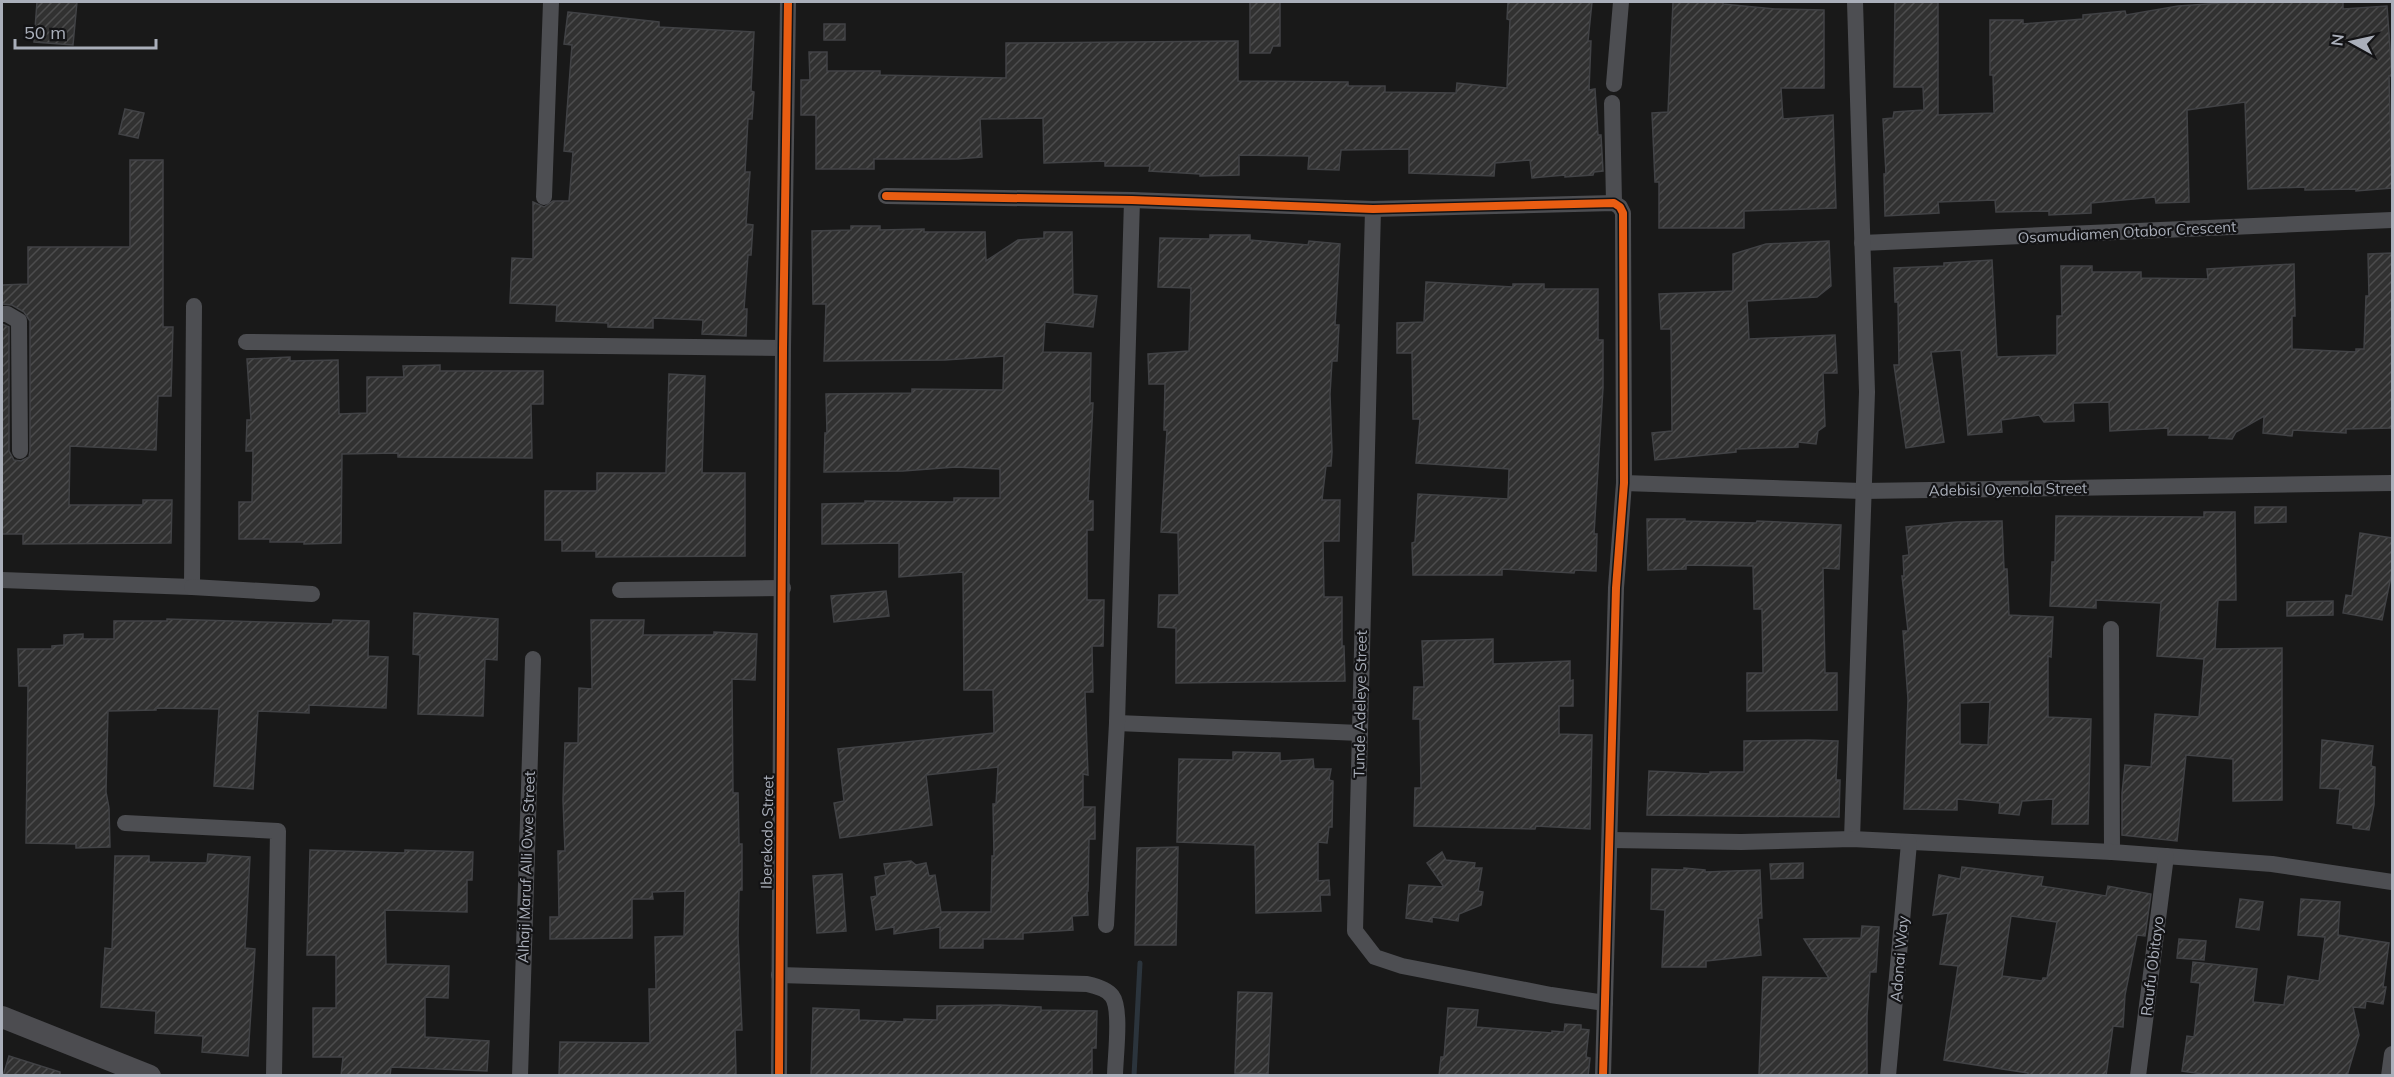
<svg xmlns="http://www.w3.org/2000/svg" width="2394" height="1077" font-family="Mulish,sans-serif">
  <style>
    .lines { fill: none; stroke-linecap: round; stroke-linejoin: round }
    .stream { stroke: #2b343c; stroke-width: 5 }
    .building { fill: url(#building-hatch); stroke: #414245; stroke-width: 1.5; fill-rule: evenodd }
    .street { stroke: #4d4e52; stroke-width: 16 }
    .secondary { stroke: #4c4c50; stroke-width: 22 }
    .cycleway-casing { stroke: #131315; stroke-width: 11 }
    .cycleway { stroke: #e95d12; stroke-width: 8 }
    .labels { text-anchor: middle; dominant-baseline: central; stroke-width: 4.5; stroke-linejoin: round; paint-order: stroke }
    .street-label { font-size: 15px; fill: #aaafba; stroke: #131315 }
  </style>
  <defs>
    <pattern id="building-hatch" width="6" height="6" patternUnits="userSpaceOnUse" patternTransform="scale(1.5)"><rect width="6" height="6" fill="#313131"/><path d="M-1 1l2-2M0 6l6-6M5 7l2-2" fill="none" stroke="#4c4c4d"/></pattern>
  </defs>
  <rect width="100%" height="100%" fill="#191919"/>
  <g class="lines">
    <path class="stream" d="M1134,1076L1140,963"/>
  </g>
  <g class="building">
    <path d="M37,2H77L73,45L34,42Z"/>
    <path d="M1250,2H1280V46H1273L1270,53H1250Z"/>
    <path d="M1508,2H1592L1588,41H1591L1589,90L1595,89L1598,135H1601L1603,171L1594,172L1593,175L1565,177V175L1532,178L1530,160L1495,163L1494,176L1409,173V149L1341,150L1339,170L1308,169L1309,156L1239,155V175L1200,176V174L1149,171L1150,166H1105V161L1044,163L1043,118L980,119L982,157L957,159H874V169H816V115H801V80H810L809,52H827V71H880V75L1006,78V43L1238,41V81L1348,82V86H1385V92L1456,93L1457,83L1507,88L1510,20L1507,19Z"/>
    <path d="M1673,2H1723V4L1775,9L1824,10V88H1781L1783,119L1833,115L1836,208L1744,211V228H1659V182H1655L1652,113L1668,112Z"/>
    <path d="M1895,2H1938V115L1994,113L1993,75H1990V20H2023V24L2083,19V15L2125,11L2126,15L2178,6L2237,2H2343V9L2387,6L2392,76H2389L2392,188L2356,191V189L2305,190V187L2248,189L2245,102L2187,110L2189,202L2156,203L2155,197L2091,203V213L2049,215V211L1996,212L1995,200L1938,202L1939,213L1885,216L1884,174H1886L1883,119L1893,118L1894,112L1924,110L1923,87H1894Z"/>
    <path d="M568,12L659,22V27L754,32L751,91L754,92L752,119H748L745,172H750L746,224L753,225L751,255H748L744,309H747L746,336L702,334L703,320L653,318V328L608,327V323L556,321L557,305L510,303L512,258L533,259V202L544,207L553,201H569L573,152L564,151L572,45L564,44Z"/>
    <rect x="824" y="24" width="21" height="16"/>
    <path d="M125,109L144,113L138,138L119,134Z"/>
    <path d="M130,160H163V327H173L171,396H158L156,450L70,446L69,505H143V500H172L171,543L23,544V534H2V324L9,327V451L14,460L21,461L29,457L30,451V321L24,312L12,305L2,304V285L28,284V247H130Z"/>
    <path d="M851,226H880V230L924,229V232H985L986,261L1018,240L1044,238V232H1072L1073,294L1097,296L1093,327L1045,322L1043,352L1091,353L1090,403H1093L1088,501H1093V530H1087V600H1104L1103,646H1092L1093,692H1085L1088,775L1083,774V807H1095V839H1089L1088,891H1087L1088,915L1072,916L1073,930L1023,933V939H983V948H940V927L894,934V927L876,930L871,897L877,896L875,877L886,875L884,864L911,861L916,865L926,863L929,876L935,875L941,912H991L992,856H994L993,804H996L998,767L926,775L932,825L840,838L834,803L844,801L838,749L994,733L993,690H964L963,572L899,577V543L822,544V504L865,503V501L954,502V498H1000V469L956,467L903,471L824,472L825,433H827L826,394L912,393V389L1003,390L1004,356L945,360L824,361L826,304H813L812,231L851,230Z"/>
    <path d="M1210,235H1250V240L1308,245L1309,241L1340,244L1335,325H1339L1337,361H1332L1330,394L1332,452L1331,466H1326L1322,500H1340L1339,541H1323L1324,597H1342V646H1344L1345,681L1176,683V628L1158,627L1159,595H1179L1178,533L1161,532L1167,430H1164L1165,384H1149L1148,354L1189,351L1191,288L1158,287L1160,238L1210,239Z"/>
    <path d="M1829,241L1831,286L1817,297L1747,301L1749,339L1835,335L1837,373H1823L1825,426L1818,431L1816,444L1798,442V447L1736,449V452L1655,460L1652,433L1672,431L1671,329H1661L1659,294L1733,291V254L1766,244Z"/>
    <path d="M2392,253V428L2346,429V433L2293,430L2292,436L2263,433L2264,416L2236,432L2232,439L2209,438L2210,435H2168V428L2110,431L2109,402L2073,403L2074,421L2044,422L2039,415L2001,420L2002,432L1968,435L1961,350L1931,352L1944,442L1906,448L1894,365H1899L1898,302H1895L1894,268L1944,266V263L1992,260L1997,357L2057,355V316H2062L2061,266H2092V272H2141V278L2208,279L2207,269L2294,264L2295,316H2292V349L2356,352V349H2364L2366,296H2369L2368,254Z"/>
    <path d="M1426,282L1513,287V284H1544V289H1598V340H1603V388L1594,534H1597L1596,571L1575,570L1574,573L1502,569V575H1413L1412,543L1415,542L1418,494L1508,499L1509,469L1416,463L1420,419H1413L1412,353H1397V323L1424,322Z"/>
    <path d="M290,357V361L338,360L339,414L367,413V377H404L403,366L440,365V371H543V404H531L532,458L398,457V453L342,454L341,543L304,544V542H270V539H239V502H252L253,451H246L247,420H251L247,359Z"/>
    <path d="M669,374L705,376L702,473H745V556L596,557V551H562V540H545V491H597V473H666Z"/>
    <path d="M2255,507H2286V522L2255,523Z"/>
    <path d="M2204,512H2235L2236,600H2218L2215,649L2282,648V800L2233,801V759L2186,755L2177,841L2122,835V793L2125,765L2151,767L2155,714L2199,717L2204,659L2157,656L2161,603L2096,600V608L2050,606L2052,562H2055L2056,516L2204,517Z"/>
    <path d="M1647,519H1685V521L1756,523L1757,521L1841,525L1839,569L1823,568L1825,673H1837V710L1747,711V673H1763L1762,609H1754L1753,566L1686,565V569L1648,570Z"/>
    <path d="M2002,521L2004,569H2007L2009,615L2053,617L2051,657L2048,656V717L2091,719L2088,824H2052L2053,799L2022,801L2019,815L1999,813L2000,803L1957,799V810L1904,809L1908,699L1903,631H1908L1902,576H1904L1903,556L1909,555L1906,527L1956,522ZM1990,702L1988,745L1960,744V703Z"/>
    <path d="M2360,533L2392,538V572L2382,620L2343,613L2346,595L2352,596Z"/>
    <path d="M886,591L889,616L834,622L831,596Z"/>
    <path d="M2333,601V615L2287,616V602Z"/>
    <path d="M414,613L498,619L497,660L485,659L483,716L418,714L420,655L413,654Z"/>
    <path d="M167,619L332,624L333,620L369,621L368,656L388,657L386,708L309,705V713L258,711L253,789L214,786L219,709L156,708V710L108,711L106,792L109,808L110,847L76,848V844L26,843L28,686H19L18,649H52V646L64,645V635L83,634V639H114V621H167Z"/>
    <path d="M591,620H644L643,635H714V632L757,634L755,680L732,679L733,793H738L739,844H742V890H739L738,936L742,1030H735L736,1076H559L560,1042L650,1043L649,989H656L655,937L684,936L685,891L652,892L653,899H632V938L550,939V917H559L558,851H565L563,800L565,743H578L579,688L592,689Z"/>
    <path d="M1493,639V664L1570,661V681L1573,680V706H1559V734L1592,735L1590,829L1536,826L1535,829L1414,826L1415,788H1421L1420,719H1413L1414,687H1424L1422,641Z"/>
    <path d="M1808,740L1838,741L1836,780H1840L1839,817L1647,815L1649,771L1710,774V772H1744V741Z"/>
    <path d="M2322,740L2373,746L2371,766L2375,767L2374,805L2369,830L2353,828V825L2337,823L2340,789L2320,788Z"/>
    <path d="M1233,752L1280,753V761L1313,759L1314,769H1331L1329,780L1333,781L1332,827H1329L1327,843L1318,842V881L1329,880L1330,895H1320L1321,911L1256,913L1255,845L1177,842L1179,759L1233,760Z"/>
    <path d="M1178,847L1176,945H1135L1137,848Z"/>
    <path d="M310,850L405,853V850L473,852L472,880H467V912L385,910L386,964L449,966L448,998L425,997V1037L489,1041L487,1071L391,1067L390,1076H341L343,1057H313V1008H336V955H307Z"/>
    <path d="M1442,852L1446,860L1475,863L1474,868H1482L1478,891L1483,892L1481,905L1459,914L1458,921L1432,917V922L1406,918L1409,885L1444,887L1427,863Z"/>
    <path d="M208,854L250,857L245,948L255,949L248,1056L202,1052L203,1036L155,1033L156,1011L101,1007L105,948L112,949L115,856H149V862L207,863Z"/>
    <path d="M1803,863V878L1771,879L1770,864Z"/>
    <path d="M1962,867L2043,877L2041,886L2106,896L2108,886L2151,894L2145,936L2137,935L2125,995L2123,1027L2113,1026L2106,1076H2028V1073L1944,1060L1958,966L1940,964L1948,913L1933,915L1939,875L1960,879ZM2011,916L2057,922L2047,978H2043L2042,981L2002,976Z"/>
    <path d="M1684,868L1705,870V872L1760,870L1762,918H1758L1761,955L1706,961V967H1662L1665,910L1651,909L1652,869L1684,870Z"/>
    <path d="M842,874L846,931L817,933L813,876Z"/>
    <path d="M2240,899L2263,902L2259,930L2236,927Z"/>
    <path d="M2301,899L2340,902L2338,935L2389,943L2383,987H2386L2383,1004L2366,1001L2365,1008L2353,1007L2359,1035L2347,1076H2217L2182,1071L2187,1036L2194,1037L2200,983L2191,982L2193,962L2257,969L2253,1002L2284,1005L2288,976L2319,981L2325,937L2298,935Z"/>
    <path d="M1862,926L1879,927L1876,972H1870L1867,1016V1074L1759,1075L1763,977L1829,978L1804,939L1861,938Z"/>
    <path d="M2179,939L2206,941L2204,960L2177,958Z"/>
    <path d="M1238,992L1272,993L1268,1074L1235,1073Z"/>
    <path d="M1000,1005L1041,1007V1010L1097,1011L1096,1048H1092V1076H811L813,1008L859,1010V1020L904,1022V1019L937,1020V1006Z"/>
    <path d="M1448,1008L1478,1010L1476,1027L1552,1033V1031L1564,1032L1565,1024L1581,1025V1029L1589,1030L1586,1057L1590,1058L1588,1076H1439L1441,1057H1444Z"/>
    <path d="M9,1056L60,1072V1076H3Z"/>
  </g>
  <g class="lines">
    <g class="street">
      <path d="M1614,84L1621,2"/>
      <path d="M1612,103L1614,203"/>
      <path d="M886,196L1132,200L1373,209L1614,203L1620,207L1623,213L1624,483L1616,588L1603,1076"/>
      <path d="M544,197L551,2"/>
      <path d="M1373,209L1355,931L1375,957L1402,966L1551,995L1605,1003"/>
      <path d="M1862,243L2392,220"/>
      <path d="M2,314H7L19,321L20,451"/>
      <path d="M246,342L783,348"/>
      <path d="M1624,483L1862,491L2392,483"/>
      <path d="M2,580L192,587L194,306"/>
      <path d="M192,587L312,594"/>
      <path d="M620,590L783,588"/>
      <path d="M2111,629L2112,852"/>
      <path d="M1117,723L1360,733"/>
      <path d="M125,823L278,831L274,1076"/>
      <path d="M1852,839L1867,392L1855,2"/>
      <path d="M1611,840L1741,842L1852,839L2112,852L2272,864L2392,882"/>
      <path d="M1106,925L1117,723L1132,200"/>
      <path d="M779,975L1087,984C1096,986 1107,989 1112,996C1122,1009 1115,1058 1115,1076"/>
      <path d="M520,1076L533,659"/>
      <path d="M779,1076L783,348L788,2"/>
      <path d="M1888,1076L1909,843"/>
      <path d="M2138,1076L2166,856"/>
      <path d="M2389,1076L2392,1054"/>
    </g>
    <path class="secondary" d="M2,1017L150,1076"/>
    <g class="cycleway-casing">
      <g id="cycleway">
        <path d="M886,196L1132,200L1373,209L1614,203L1620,207L1623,213L1624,483L1616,588L1603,1076"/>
        <path d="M779,1076L783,348L788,2"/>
      </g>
    </g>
    <use href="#cycleway" class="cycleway"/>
  </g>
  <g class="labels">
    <g class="street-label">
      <text transform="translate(2127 232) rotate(-3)">Osamudiamen Otabor Crescent</text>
      <text transform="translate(2008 489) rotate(-1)">Adebisi Oyenola Street</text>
      <text transform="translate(1360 704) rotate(-89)">Tunde Adeleye Street</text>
      <text transform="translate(767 832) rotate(-89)">Iberekodo Street</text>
      <text transform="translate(526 867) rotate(-88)">Alhaji Maruf Alli Owe Street</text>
      <text transform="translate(1899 959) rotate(-85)">Adonai Way</text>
      <text transform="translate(2152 966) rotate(-83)">Raufu Obitayo</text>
    </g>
  </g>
  <rect width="2394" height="1077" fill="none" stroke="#aaafba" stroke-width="6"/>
  <g transform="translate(2352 42) rotate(278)" stroke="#131315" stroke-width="4.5" paint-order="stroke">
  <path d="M0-4.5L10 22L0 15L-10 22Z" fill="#aaafba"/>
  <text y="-9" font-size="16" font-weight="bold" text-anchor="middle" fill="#aaafba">N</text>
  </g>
  <path d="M15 39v9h141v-9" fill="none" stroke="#aaafba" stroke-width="3"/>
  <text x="24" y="39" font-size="18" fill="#aaafba" stroke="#131315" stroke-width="4.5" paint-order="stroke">50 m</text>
</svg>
